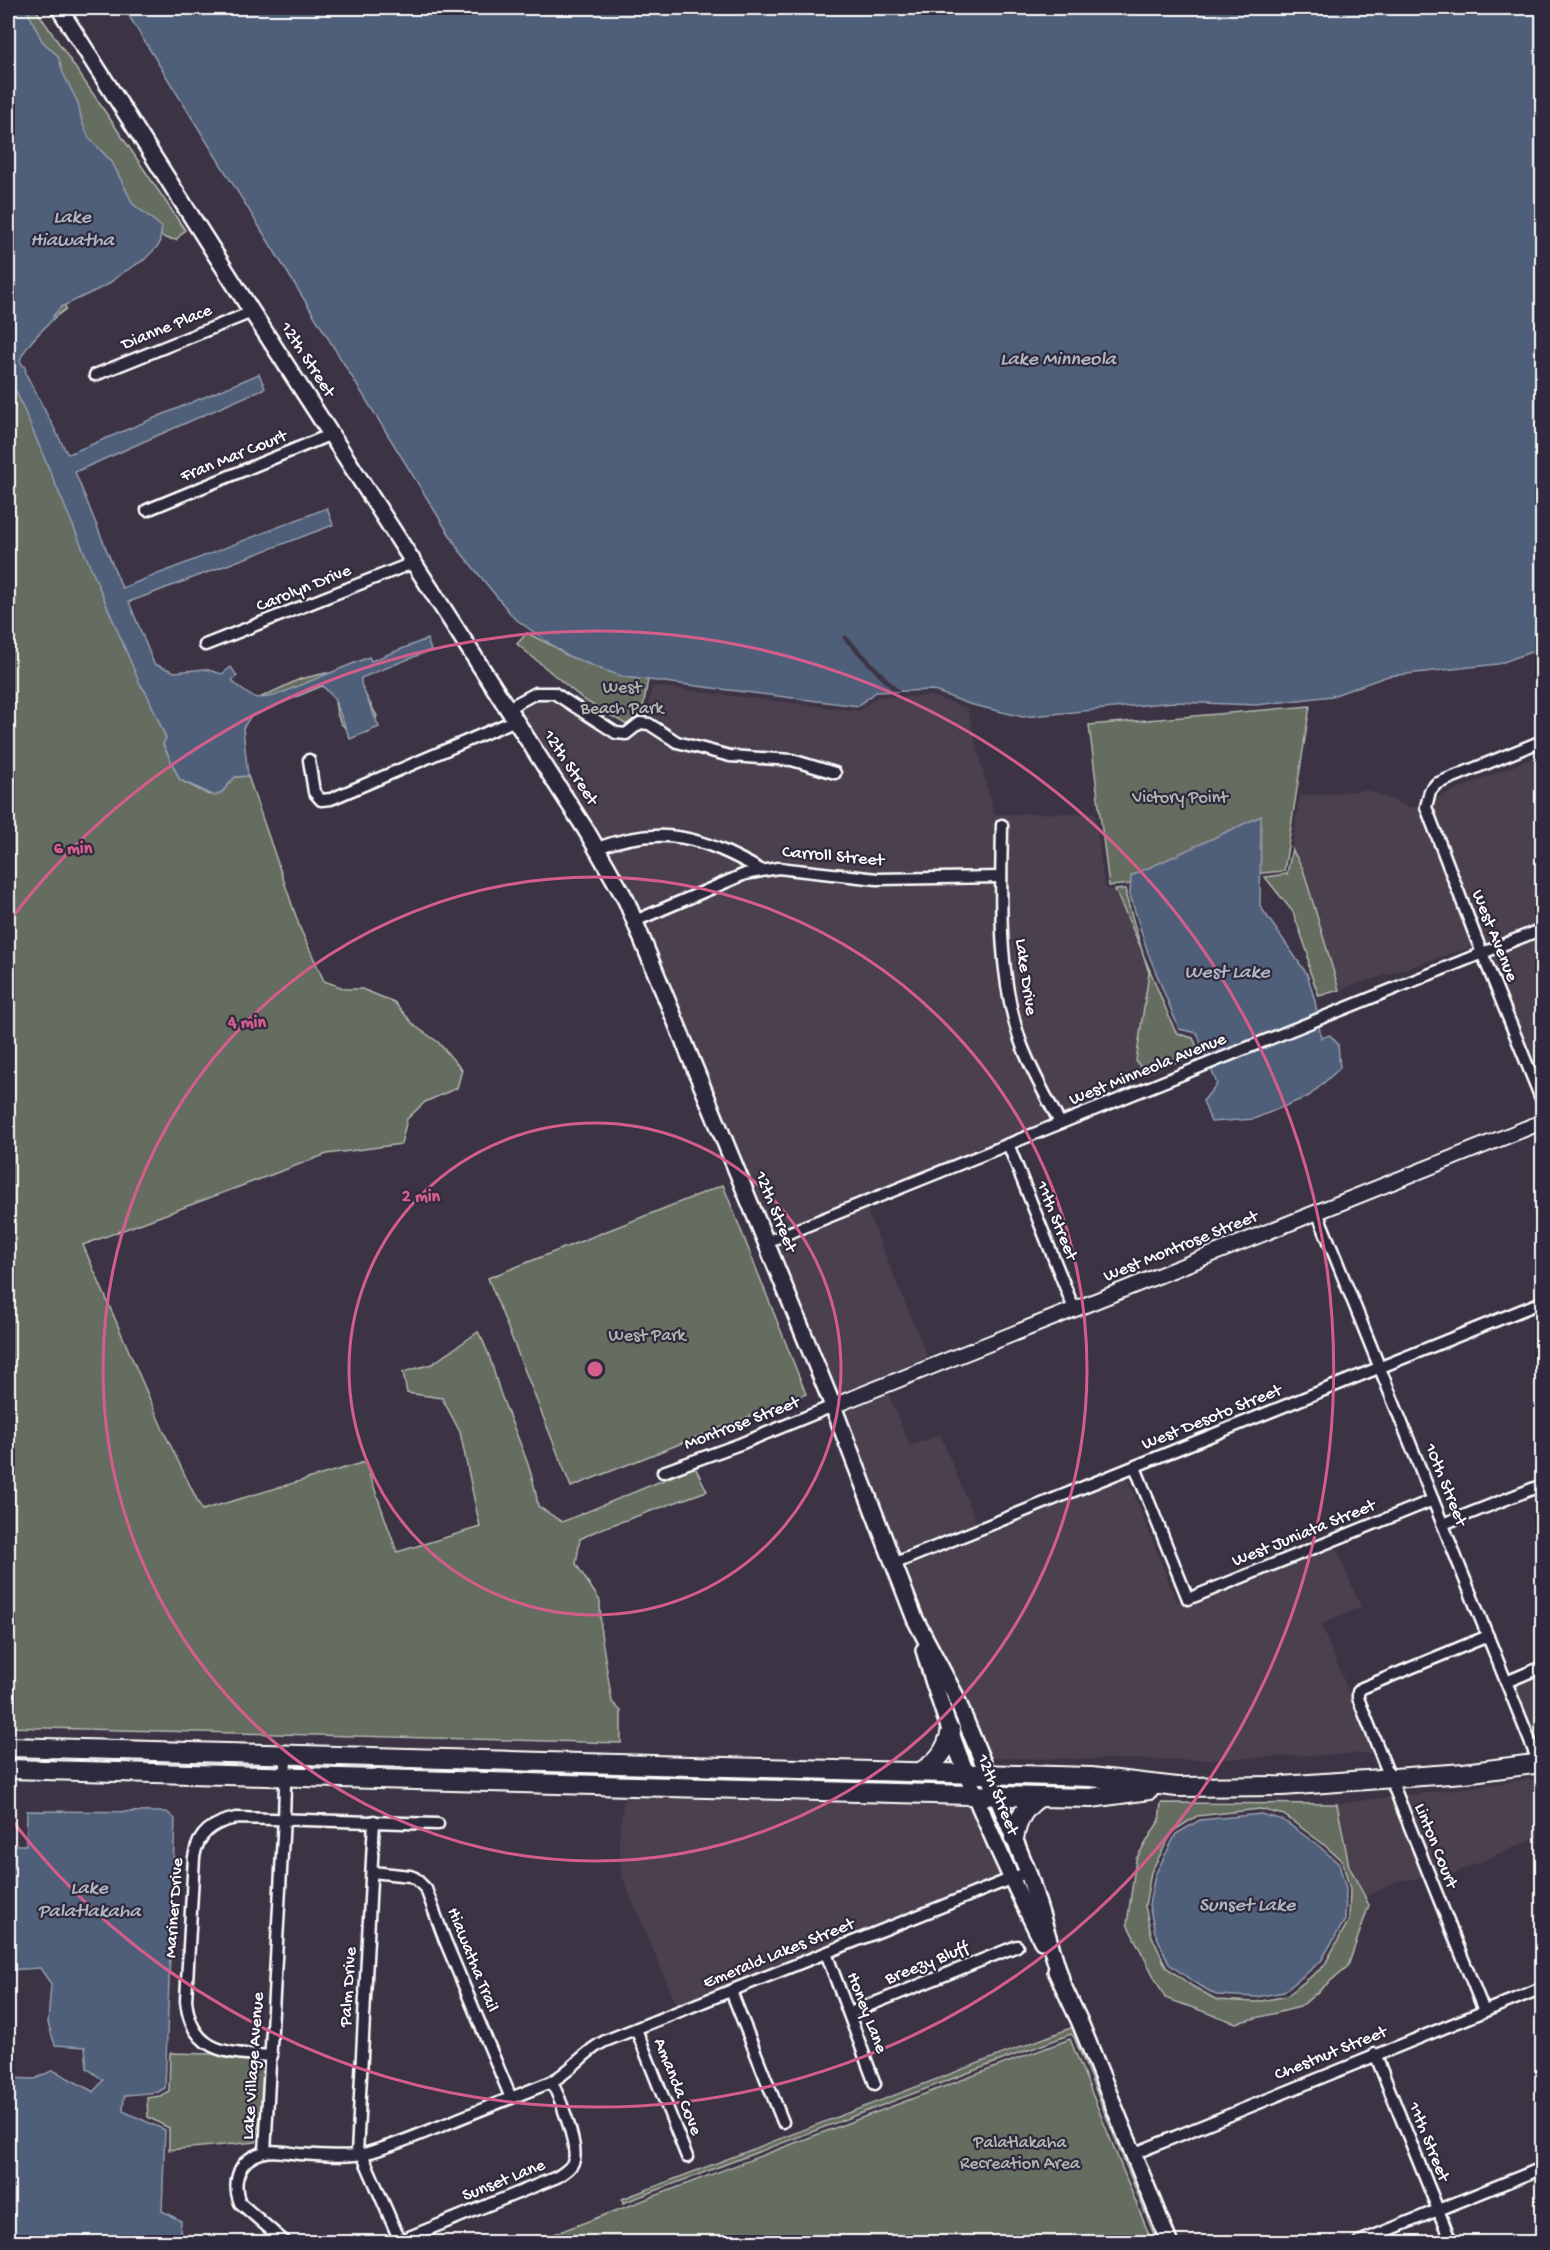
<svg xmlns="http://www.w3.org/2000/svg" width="1550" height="2250" font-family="'Gochi Hand',sans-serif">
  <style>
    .built { fill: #4c3f4d }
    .green { fill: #656d60; stroke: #b2b6b0; stroke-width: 1.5; fill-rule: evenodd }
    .water { fill: #505e7a; stroke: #969eaf; stroke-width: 1.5 }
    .pier { fill: #3c3444 }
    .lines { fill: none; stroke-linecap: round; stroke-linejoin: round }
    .minor-casing { stroke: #fff; stroke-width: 15 }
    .tertiary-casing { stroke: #fff; stroke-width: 18 }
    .secondary-casing { stroke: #fff; stroke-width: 20 }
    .trunk-casing { stroke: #fff; stroke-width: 22 }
    .minor { stroke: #2f2a3d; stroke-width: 10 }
    .tertiary { stroke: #2f2a3d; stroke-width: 14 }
    .secondary { stroke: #2f2a3d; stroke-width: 15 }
    .trunk { stroke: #2f2a3d; stroke-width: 18 }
    .ring { fill: none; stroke: #d45d8c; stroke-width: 3 }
    .labels { text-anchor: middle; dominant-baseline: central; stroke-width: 4.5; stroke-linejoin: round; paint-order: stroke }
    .street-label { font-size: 18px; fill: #fff; stroke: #2f2a3d }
    .park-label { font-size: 18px; fill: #b2b6b0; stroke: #2f2a3d }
    .water-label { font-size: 20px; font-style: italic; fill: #b0b7c3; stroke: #2f2a3d }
    .centre { fill: #d45d8c; stroke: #2f2a3d; stroke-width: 3 }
    .ring-label { font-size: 18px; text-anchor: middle; font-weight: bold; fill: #d45d8c; stroke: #2f2a3d; stroke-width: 4.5; stroke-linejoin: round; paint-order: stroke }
  </style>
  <rect width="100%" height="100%" fill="#3c3444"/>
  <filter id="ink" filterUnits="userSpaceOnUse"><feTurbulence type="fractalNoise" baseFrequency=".0167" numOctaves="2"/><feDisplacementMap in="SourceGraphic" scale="12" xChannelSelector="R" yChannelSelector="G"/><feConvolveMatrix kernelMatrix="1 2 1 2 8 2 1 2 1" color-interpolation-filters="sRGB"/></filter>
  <g filter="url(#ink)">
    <g class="built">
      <path d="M652,686L858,711L877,697L931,696L967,708L994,814L1095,813L1104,886L1108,890H1115L1142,950L1149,973L1136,1061L1141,1068L1176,1062L1062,1116L1032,1056L1017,1011L1008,939L1007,820L997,819L996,871L877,873L832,869L793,863L762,864L715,840L692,833L669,829L636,830L599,841L519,713V709L537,699H553L616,739L629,740L642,729H648L676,748L729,762L792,766L840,780L841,769L793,754L731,751L678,736L652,718L646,717Z"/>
      <path d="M1542,754V923L1485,946L1431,807L1432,800Z"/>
      <path d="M1367,790L1412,808L1420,805L1422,816L1475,950L1472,947L1339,990L1303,869L1292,849L1300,796Z"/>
      <path d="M652,840L690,844L712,851L746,868L638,913L605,851L639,842Z"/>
      <path d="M779,874L877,885L996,883L997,939L1007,1013L1022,1060L1052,1120L768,1234L643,924L747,880Z"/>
      <path d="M1542,936V1087L1490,957Z"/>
      <path d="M866,1208L929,1361L835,1399L773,1245Z"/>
      <path d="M887,1391L910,1446L940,1434L976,1522L895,1554L840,1410Z"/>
      <path d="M1127,1477L1177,1602L1183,1600L1185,1606L1335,1546L1361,1607L1321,1624L1373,1753L1194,1760L987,1758L920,1617L900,1568Z"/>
      <path d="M1542,1673V1741H1536L1514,1685Z"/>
      <path d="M1540,1778L1542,1785V1835L1448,1876L1435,1877L1402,1796Z"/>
      <path d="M624,1797L779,1801L974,1802L1003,1876L677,2006L621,1874L619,1837Z"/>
      <path d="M1391,1797L1424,1878L1397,1881L1365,1897L1349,1866L1337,1804Z"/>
    </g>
    <g class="green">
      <path d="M12,8H35L185,230L176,240L165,238L155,230L63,297L66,309L55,317L46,313L8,217Z"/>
      <path d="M8,378L25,404L166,738L163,744L180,780L209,795L222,792L235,777L248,776L300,928L324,981L346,989H362L394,1002L415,1026L438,1042L462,1070L457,1088L425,1102L407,1119L401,1144L327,1154L83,1245L164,1432L202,1510L365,1462L397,1552L480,1527L460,1432L442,1398L407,1393L403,1372L432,1364L478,1332C490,1351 493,1371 500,1392C514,1432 532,1463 538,1506L562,1522L695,1467L707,1491L598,1530L580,1539L576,1564L600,1601L601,1633L612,1702L621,1711V1743L8,1727Z"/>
      <path d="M527,633C567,653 603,674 648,680L640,723L634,729L584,700L517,644Z"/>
      <path d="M326,673L348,676L365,694L377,716L370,732C339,737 337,719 334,693L322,686L250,716L255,700L300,679Z"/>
      <path d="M1310,706L1284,871L1109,886L1089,725Z"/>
      <path d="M1292,849L1303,869L1339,990L1319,996L1309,969L1308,954L1293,912L1265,877L1287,874Z"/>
      <path d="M1126,889V896L1143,954L1175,1031L1179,1034L1193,1038L1199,1051L1179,1062L1141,1068L1136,1061L1149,973L1142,950L1115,890Z"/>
      <path d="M723,1185L806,1394L571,1487L488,1278Z"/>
      <path d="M1161,1803L1337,1804L1349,1866L1369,1905L1348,1966L1300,2007L1236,2023L1165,1998L1127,1924L1136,1859L1159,1821ZM1260,1809L1284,1815L1322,1843L1342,1861L1350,1889L1349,1920L1324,1966L1287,1996L1256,2002L1217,2000L1192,1986L1166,1967L1151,1934L1145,1906L1151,1872L1173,1831L1197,1816Z"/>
      <path d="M1076,2026L1163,2242H1157L1074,2037L1071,2034L623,2203L622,2199Z"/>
      <path d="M1070,2039L1152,2242H533Z"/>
      <path d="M170,2053L213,2054L231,2059L266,2061L264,2090L256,2142L169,2150V2128L148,2117L147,2098L160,2096L169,2091Z"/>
    </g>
    <g class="water">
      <path d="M8,8H26L42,41L58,56L63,73L78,103L82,122L89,138L112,162L133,204L162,227L159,245L144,260L122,273L107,285L61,307L53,316L55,317C42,331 27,343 20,360L23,366H25L26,374L67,453L69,454L259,374L265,388L75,472L122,588L327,508L333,525L129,602L154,664L175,672L205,669L222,674L231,667L237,676L233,679V682C250,696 252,701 274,696L369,657L371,661L427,639L431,650L361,678V684L379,727L350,739L334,698L322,685L250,717L243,728L248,776L235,777L222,792L215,796L180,780L163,744L166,738L147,694L140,684L16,391L8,385Z"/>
      <path d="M124,8H1542V648L1498,664L1388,676L1332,696L1257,705L1174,702L1023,717L969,704L932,690L876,692L858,706L624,677L601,669L566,655L514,618L459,550Z"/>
      <path d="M1261,816L1260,906L1307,974L1315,1001L1321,1038L1330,1035L1338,1044L1340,1068L1309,1096L1254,1119L1211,1122L1203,1101L1217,1084L1197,1033L1179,1029L1148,953L1130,895L1131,876Z"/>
      <path d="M27,1811L167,1812L175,1819L165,2088L158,2092L126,2095L124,2097L123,2111L165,2130L162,2211L181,2221L180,2233L194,2242H8V2078L35,2079L53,2070L94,2092L103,2080L87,2068L85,2047L55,2045L48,2023L51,1984L40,1968L8,1970V1845H26Z"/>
      <path d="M1261,1814L1283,1820L1320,1847L1339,1864L1346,1889L1345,1920L1321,1961L1284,1992L1256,1997L1216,1995L1194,1982L1169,1964L1155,1932L1149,1905L1155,1875L1176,1834L1200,1820Z"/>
    </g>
    <path class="pier" d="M846,635L900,691H893L842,638Z"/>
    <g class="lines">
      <g class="minor-casing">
        <g id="minor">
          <path d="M95,375L252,312"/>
          <path d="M147,510L332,434"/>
          <path d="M205,645L415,562"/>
          <path d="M508,708L536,693H554L616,733L626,734L640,723L649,724L677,742L730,756L792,760L835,773"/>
          <path d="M1542,741L1436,784L1430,791L1426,807L1476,938L1542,1101"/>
          <path d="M309,760L314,792L321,800L331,799L516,720"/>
          <path d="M1002,825C1001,896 997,972 1020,1040C1030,1069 1046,1096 1060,1123"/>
          <path d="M597,848C663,824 702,837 761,870"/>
          <path d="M635,921L745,874L778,868L877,879L1001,877"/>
          <path d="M1008,1144L1074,1309"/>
          <path d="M1317,1212L1540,1766"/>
          <path d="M766,1242L1542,929"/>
          <path d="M1135,1467L1188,1599L1433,1500"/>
          <path d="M663,1472L740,1444L833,1406"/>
          <path d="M1443,1524L1542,1485"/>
          <path d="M893,1564L1542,1302"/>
          <path d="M1506,1682L1542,1667"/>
          <path d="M372,1872L410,1876L415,1878L426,1889L444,1938L511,2098"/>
          <path d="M826,1953L875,2084"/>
          <path d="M731,1991L783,2122"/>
          <path d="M1484,2011L1358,1698V1692L1362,1688L1488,1636"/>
          <path d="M850,2013L1017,1946"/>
          <path d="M636,2029L687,2157"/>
          <path d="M1375,2054L1451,2242"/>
          <path d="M272,2056C228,2053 191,2054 186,2000L194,1857C198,1833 212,1823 236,1818L438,1824"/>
          <path d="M265,2152L284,1818L286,1754"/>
          <path d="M357,2154L374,1821"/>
          <path d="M362,2154L400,2241"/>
          <path d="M1133,2154L1542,1988"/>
          <path d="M285,2242L240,2203C233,2186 236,2165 254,2156C268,2148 284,2152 299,2154C321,2155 346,2158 367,2153C393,2146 416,2136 441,2126C477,2111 514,2097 551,2082C572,2071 584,2051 605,2041L1028,1872"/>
          <path d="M397,2242L557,2177C563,2173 572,2168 574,2160C578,2145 560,2096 551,2082"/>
          <path d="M1359,2242L1542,2168"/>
        </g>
      </g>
      <g class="tertiary-casing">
        <path id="tertiary" d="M833,1406L1542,1122"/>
      </g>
      <g class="secondary-casing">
        <g id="secondary">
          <path d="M59,8L252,312L586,830L626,900L833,1406L915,1619L955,1695L1028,1872L1061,1979"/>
          <path d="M924,1650C952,1748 996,1850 1042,1941"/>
          <path d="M1056,1971L1079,2020L1169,2242"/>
        </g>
      </g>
      <g class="trunk-casing">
        <g id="trunk">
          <path d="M8,1747L1091,1777L1177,1787L1282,1786L1464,1773L1542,1763"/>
          <path d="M8,1769L1040,1797L1091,1798L1149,1790"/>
          <path d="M920,1772C938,1762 946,1751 951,1731"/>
          <path d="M1014,1838C1018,1819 1023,1808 1040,1797"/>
        </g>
      </g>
      <use href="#minor" class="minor"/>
      <use href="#tertiary" class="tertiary"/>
      <use href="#secondary" class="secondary"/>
      <use href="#trunk" class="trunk"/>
    </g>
  </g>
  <g class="ring">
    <circle cx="595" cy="1369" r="246"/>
    <circle cx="595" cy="1369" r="492"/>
    <path d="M10 920A738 738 0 1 1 10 1818"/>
  </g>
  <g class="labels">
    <g class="street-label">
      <text transform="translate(167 328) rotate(-22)">Dianne Place</text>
      <text transform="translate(307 360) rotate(57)">12th Street</text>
      <text transform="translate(234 457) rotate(-22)">Fran Mar Court</text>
      <text transform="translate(304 589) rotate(-22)">Carolyn Drive</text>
      <text transform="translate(570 768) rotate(57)">12th Street</text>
      <text transform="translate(833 857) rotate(5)">Carroll Street</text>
      <text transform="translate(1494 936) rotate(68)">West Avenue</text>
      <text transform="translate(1025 977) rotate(82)">Lake Drive</text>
      <text transform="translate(1148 1070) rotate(-22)">West Minneola Avenue</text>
      <text transform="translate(775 1212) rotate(68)">12th Street</text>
      <text transform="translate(1056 1221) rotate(68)">11th Street</text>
      <text transform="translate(1181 1247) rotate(-22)">West Montrose Street</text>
      <text transform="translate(1212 1418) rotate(-22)">West Desoto Street</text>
      <text transform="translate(742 1424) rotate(-21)">Montrose Street</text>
      <text transform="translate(1445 1485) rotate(68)">10th Street</text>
      <text transform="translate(1304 1534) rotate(-22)">West Juniata Street</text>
      <text transform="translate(997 1795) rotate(68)">12th Street</text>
      <text transform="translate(1435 1846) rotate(68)">Linton Court</text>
      <text transform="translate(175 1908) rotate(-86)">Mariner Drive</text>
      <text transform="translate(779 1954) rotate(-22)">Emerald Lakes Street</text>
      <text transform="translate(472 1960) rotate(68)">Hiawatha Trail</text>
      <text transform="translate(927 1964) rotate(-22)">Breezy Bluff</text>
      <text transform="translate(349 1987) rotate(-86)">Palm Drive</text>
      <text transform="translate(866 2013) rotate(69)">Honey Lane</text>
      <text transform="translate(1331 2054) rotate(-22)">Chestnut Street</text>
      <text transform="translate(254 2066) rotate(-86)">Lake Village Avenue</text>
      <text transform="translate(677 2087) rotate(68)">Amanda Cove</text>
      <text transform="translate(1428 2142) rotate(68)">11th Street</text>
      <text transform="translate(504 2181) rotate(-22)">Sunset Lane</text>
    </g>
    <g class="park-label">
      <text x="622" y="688">West<tspan x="622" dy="21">Beach Park</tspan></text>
      <text x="1180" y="798">Victory Point</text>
      <text x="647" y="1336">West Park</text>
      <text x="1020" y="2143">Palatlakaha<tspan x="1020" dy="21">Recreation Area</tspan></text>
    </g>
    <g class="water-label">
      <text x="72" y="218">Lake<tspan x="72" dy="23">Hiawatha</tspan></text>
      <text x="1058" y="360">Lake Minneola</text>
      <text x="1227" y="973">West Lake</text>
      <text x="89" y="1889">Lake<tspan x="89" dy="23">Palatlakaha</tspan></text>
      <text x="1247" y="1906">Sunset Lake</text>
    </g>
  </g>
  <circle cx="595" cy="1369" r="9" class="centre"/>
  <g class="ring-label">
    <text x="73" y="853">6 min</text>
    <text x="247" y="1027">4 min</text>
    <text x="421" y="1201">2 min</text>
  </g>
  <rect width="1550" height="2250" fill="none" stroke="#2f2a3d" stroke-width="30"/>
  <rect x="15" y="15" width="1520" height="2220" fill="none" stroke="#fff" stroke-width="2" filter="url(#ink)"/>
</svg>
